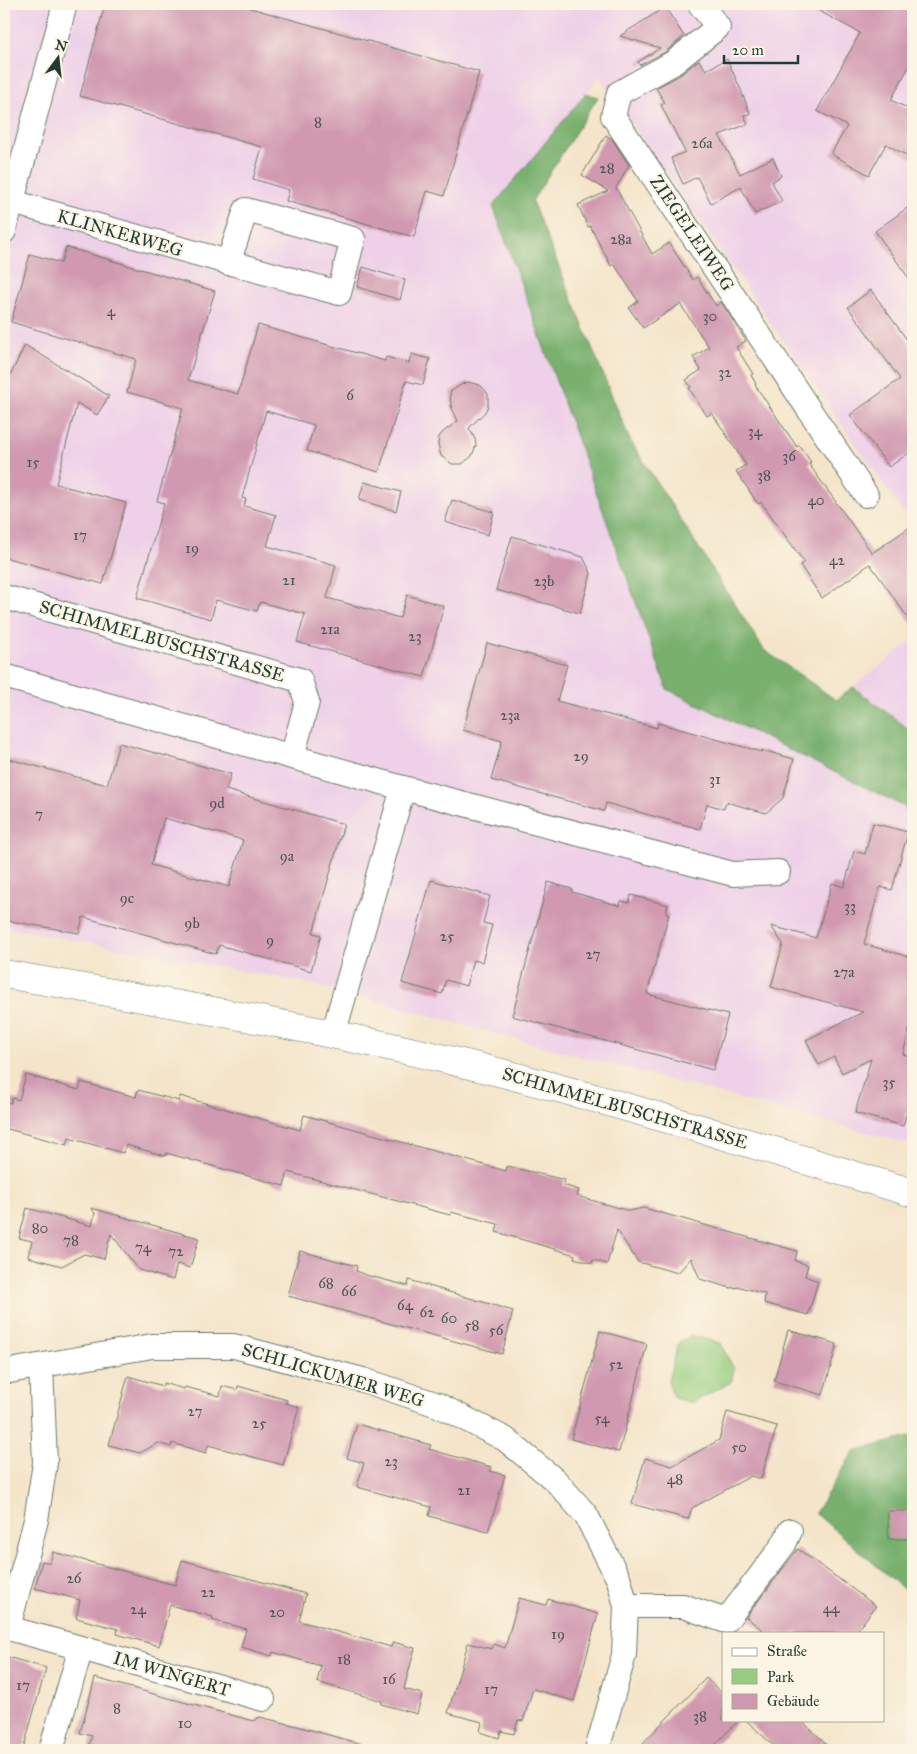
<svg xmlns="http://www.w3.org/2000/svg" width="917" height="1754" font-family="'IM FELL Great Primer',serif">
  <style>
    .built { fill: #eed0e8 }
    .green { fill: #96cd80; stroke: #5a855a }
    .forest { fill: #78b06e; stroke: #4c7651 }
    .building { fill: #d099b0; fill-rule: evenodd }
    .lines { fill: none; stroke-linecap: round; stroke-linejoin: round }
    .minor-casing { stroke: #6a7868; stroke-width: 26 }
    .major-casing { stroke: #6a7868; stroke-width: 29 }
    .minor { stroke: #fff; stroke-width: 24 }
    .major { stroke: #fff; stroke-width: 28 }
    .labels { text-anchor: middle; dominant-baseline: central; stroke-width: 4; stroke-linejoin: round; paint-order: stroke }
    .number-label { font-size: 15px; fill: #4b5453 }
    .street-label { font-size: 18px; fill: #1f3d34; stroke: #fcf5e5 }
  </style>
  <rect width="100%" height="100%" fill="#fcf5e5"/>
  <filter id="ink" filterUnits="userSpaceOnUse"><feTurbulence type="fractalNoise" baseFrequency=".02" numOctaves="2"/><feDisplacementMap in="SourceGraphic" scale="10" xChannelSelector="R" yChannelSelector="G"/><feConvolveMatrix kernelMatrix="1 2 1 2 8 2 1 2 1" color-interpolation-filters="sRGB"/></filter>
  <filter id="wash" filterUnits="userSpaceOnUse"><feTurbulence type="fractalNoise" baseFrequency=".0096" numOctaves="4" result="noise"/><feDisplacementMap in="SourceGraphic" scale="20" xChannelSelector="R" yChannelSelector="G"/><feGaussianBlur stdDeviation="1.12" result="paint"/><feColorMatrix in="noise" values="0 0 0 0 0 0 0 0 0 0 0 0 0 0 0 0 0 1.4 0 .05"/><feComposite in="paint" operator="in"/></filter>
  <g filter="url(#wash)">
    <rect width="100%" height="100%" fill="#f4e5ca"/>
    <g class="built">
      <path d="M4,4H913V526L599,77L493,206L667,689L905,807L913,833V1145L307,983L4,927Z"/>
      <path d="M913,640V732L853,687Z"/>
    </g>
    <path class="green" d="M691,1335L720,1343L734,1369L731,1382L692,1403L674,1398L668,1381L678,1344Z"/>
    <g class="forest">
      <path d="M586,93L598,97L532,201L630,440L764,650L836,700L853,687L913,732V833L905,807L667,689L493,206Z"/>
      <path d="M913,1436V1597L815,1513L854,1451Z"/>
    </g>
    <g id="blocks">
      <g class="building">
        <path d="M105,4H236L479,72L444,196L427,191L414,237L286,201L289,190L253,179L262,147L80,96Z"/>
        <path d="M806,4H913V59L891,100L913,111V159L886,144L869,175L831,154L847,126L817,111L860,33Z"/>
        <path d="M665,7L684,36L665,52L640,65L638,62L660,48L620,36Z"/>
        <path d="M727,59L741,90L750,114L744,115L748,124L719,135L740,174L773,158L781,176L772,182L782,201L755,214L741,187L711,203L697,177L683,184L671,158L685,152L661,105L665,103L656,88L680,75L699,60L706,70Z"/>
        <path d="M606,135L612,139L629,165L616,188L652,254L669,243L693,280L697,277L716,306L721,302L746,341L736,347L753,374L751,375L756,384L755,385L797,447L799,445L811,462L809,464L872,553L913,525V625L870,564L822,598L800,565L804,562L761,502L758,504L736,471L746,465L712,413L707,416L689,388L691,387L686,380L701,370L693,357L709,347L680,304L643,328L629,308L638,301L614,264L611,266L590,226L588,227L578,205L608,191L582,175Z"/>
        <path d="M913,204V284L875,231Z"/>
        <path d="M66,247L215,291L188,380L238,394L258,325L385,361L386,357L409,363L411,354L430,359L423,385L406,381L379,472L307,451L314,425L266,411L242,498L246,499L244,506L276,515L267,546L336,565L327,598L400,618L407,595L444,606L424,677L297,642L305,614L260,602L257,611L216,600L211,619L137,598L164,503L157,501L183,408L127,392L136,359L11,322L30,254L61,263Z"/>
        <path d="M363,267L405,280L400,300L357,287Z"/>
        <path d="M871,290L913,348V450L889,467L850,415L900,379L848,307Z"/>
        <path d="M25,345L109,396L97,415L77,403L56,484L126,503L103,584L4,557V388Z"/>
        <path d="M468,382L480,385L484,389L488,394V406L485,412L469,428L475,439L476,445L472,456L462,464H452L441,456L438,444L439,437L443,432L458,421L451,406L450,392L462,384Z"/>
        <path d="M364,482L401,492L396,511L359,500Z"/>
        <path d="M452,500L494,512L488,535L445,522Z"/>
        <path d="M512,536L583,557L591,573L580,613L496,590Z"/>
        <path d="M487,643L567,665L557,701L657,728L658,723L762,752V750L794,759L783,798L766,813L726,802L724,809L707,804L700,829L606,803L604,811L491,780L502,741L463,730Z"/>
        <path d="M119,743L231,774L226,790L344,824L313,933L321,935L311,971L219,945L216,954L83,917L79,933L4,920V776L9,759L107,785ZM164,818L243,840L229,887L151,865Z"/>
        <path d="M873,823L908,832L892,890L880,887L864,944L913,958V1015L903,1054L913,1058V1090L903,1126L855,1113L871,1059L842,1073L834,1057L819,1065L806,1040L863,1012L771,987L783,944L771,926L816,938L832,883L844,887L854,851L865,854Z"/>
        <path d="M431,880L490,896L483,923L492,925L482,962L473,960L466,986L446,980L442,994L402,983Z"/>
        <path d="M548,882L572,889V892L620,906L621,901L629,903L631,895L668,905L666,913L669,914L647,994L728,1015L713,1070L512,1016Z"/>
        <path d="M26,1075L79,1090L81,1082L136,1097L138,1090L179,1101L180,1096L300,1130L304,1115L506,1171L507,1166L565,1180L563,1185L579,1190L577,1196L629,1211L644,1208L797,1251L795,1261L808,1265L805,1276L818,1281L808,1315L764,1303L765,1294L741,1287L731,1288L700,1279L691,1258L678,1273L638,1262L617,1230L607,1264L593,1260L592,1263L574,1258L575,1255L496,1232L498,1224L451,1212L450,1215L288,1172L284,1186L166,1153V1156L126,1145L123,1153L69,1138L67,1145L4,1128V1101L11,1103L12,1098L19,1100Z"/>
        <path d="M27,1208L92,1226L95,1213L91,1208L199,1238L190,1268L177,1264L173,1280L139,1270L111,1234L104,1259L84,1254L62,1266L28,1257L32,1241L19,1238Z"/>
        <path d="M300,1251L357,1266L356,1271L366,1275L408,1286L409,1280L513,1311L502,1354L288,1296Z"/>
        <path d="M788,1330L837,1344L823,1395L774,1381Z"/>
        <path d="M600,1331L647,1344L619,1452L571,1439Z"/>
        <path d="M128,1376L163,1386V1383L184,1389L185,1387L220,1396L222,1386L237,1390L238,1386L287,1400L286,1403L299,1407L283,1465L208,1445L206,1453L172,1443L171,1447L158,1443L140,1453L109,1445Z"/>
        <path d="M727,1412L777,1426L761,1479L751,1476L692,1508L688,1519L632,1504L645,1458L672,1466L719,1440Z"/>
        <path d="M357,1424L431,1445L429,1449L491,1467L490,1471L505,1475L488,1532L429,1516L431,1507L357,1487L364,1463L347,1458Z"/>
        <rect x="888" y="1511" width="25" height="28"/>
        <path d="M798,1549L876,1606L855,1633H766L746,1617Z"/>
        <path d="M53,1552L175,1585L182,1560L306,1594L299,1621L391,1647L393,1642L415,1648L404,1689L422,1694L417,1714L381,1704L382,1701L317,1682L321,1666L273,1652L272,1656L241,1647L246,1629L212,1620L213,1617L170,1605L159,1646L117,1634L118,1629L76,1618L80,1600L35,1588L42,1561L50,1563Z"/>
        <path d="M519,1598L546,1605L548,1599L598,1614L574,1701L533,1689L523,1721L518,1720L514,1734L501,1731L499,1738L480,1732L482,1722L448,1713L468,1643L492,1649L494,1644L505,1648Z"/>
        <path d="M4,1656L46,1668L23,1750H4Z"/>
        <path d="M95,1678L253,1721L260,1717L297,1726L361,1744L360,1750H88L92,1736L80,1733Z"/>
        <path d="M706,1678L723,1694V1720H739L710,1750H636Z"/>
        <path d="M746,1720H801L832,1750H778Z"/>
      </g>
    </g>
  </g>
  <g filter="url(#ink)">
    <use href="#blocks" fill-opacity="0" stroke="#6a7868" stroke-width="1"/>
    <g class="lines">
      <g class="minor-casing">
        <g id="minor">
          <path d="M700,4L718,27L673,63L619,93L613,116L866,495"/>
          <path d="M12,202L339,293L353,239L246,210L228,263"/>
          <path d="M4,231L65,4"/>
          <path d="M4,597L300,680L307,702L292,757"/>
          <path d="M4,676L403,788L733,874L778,872"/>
          <path d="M333,1035L403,788"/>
          <path d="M41,1366L45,1463L36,1520L8,1628L81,1648L51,1750"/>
          <path d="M4,1372L152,1346H234L363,1380L438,1405L505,1439L556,1481L586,1515L619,1580L626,1606L624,1655L597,1750"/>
          <path d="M626,1606H683L726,1621L784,1544L790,1531"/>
          <path d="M81,1648L263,1699"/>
        </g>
      </g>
      <g class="major-casing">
        <path id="major" d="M4,974C170,1003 338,1031 502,1073C640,1109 777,1152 913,1193"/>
      </g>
      <use href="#minor" class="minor"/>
      <use href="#major" class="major"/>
    </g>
  </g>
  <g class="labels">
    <g class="number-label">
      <text x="318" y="122">8</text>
      <text x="702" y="143">26a</text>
      <text x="607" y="168">28</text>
      <text x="621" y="239">28a</text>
      <text x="111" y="311">4</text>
      <text x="710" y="316">30</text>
      <text x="725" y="372">32</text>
      <text x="350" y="395">6</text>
      <text x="755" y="431">34</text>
      <text x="789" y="456">36</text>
      <text x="33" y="462">15</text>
      <text x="764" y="475">38</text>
      <text x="816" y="500">40</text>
      <text x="80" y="535">17</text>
      <text x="192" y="548">19</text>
      <text x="837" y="560">42</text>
      <text x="289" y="580">21</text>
      <text x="544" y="581">23b</text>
      <text x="330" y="629">21a</text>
      <text x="415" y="636">23</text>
      <text x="510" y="715">23a</text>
      <text x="581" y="756">29</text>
      <text x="715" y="779">31</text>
      <text x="217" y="803">9d</text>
      <text x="39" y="814">7</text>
      <text x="287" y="856">9a</text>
      <text x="127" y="898">9c</text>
      <text x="850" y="906">33</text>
      <text x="192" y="923">9b</text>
      <text x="447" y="936">25</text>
      <text x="270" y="940">9</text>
      <text x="593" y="954">27</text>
      <text x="844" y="972">27a</text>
      <text x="889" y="1082">35</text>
      <text x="40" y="1228">80</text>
      <text x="71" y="1240">78</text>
      <text x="143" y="1247">74</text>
      <text x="176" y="1251">72</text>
      <text x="326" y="1283">68</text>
      <text x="349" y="1291">66</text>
      <text x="405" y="1305">64</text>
      <text x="427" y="1312">62</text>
      <text x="449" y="1318">60</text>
      <text x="472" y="1325">58</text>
      <text x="496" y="1330">56</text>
      <text x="616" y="1364">52</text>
      <text x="195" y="1411">27</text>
      <text x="602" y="1418">54</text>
      <text x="259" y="1423">25</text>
      <text x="739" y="1447">50</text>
      <text x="391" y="1461">23</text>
      <text x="675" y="1479">48</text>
      <text x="464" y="1490">21</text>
      <text x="74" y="1578">26</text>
      <text x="208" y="1592">22</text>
      <text x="831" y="1608">44</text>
      <text x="138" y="1609">24</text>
      <text x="277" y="1612">20</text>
      <text x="558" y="1634">19</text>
      <text x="344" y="1659">18</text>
      <text x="389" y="1679">16</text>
      <text x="23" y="1685">17</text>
      <text x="491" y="1689">17</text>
      <text x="117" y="1708">8</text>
      <text x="700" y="1716">38</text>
      <text x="185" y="1723">10</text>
    </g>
    <g class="street-label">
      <text transform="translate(120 233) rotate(16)">KLINKERWEG</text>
      <text transform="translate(692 233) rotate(56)">ZIEGELEIWEG</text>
      <text transform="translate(162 641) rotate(16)">SCHIMMELBUSCHSTRASSE</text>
      <text transform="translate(625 1108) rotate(16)">SCHIMMELBUSCHSTRASSE</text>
      <text transform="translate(333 1375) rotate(16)">SCHLICKUMER WEG</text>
      <text transform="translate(172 1674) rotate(16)">IM WINGERT</text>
    </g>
  </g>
  <rect width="917" height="1754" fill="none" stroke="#fcf5e5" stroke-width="20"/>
  <rect x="722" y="1632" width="162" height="90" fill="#fcf5e5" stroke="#a4ab9e"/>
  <rect x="732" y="1648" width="25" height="8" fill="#ffffff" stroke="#a4ab9e"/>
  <text x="767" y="1656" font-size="15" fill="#1f3d34">Straße</text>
  <rect x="732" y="1669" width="25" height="15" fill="#96cd80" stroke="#a4ab9e"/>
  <text x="767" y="1682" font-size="15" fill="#1f3d34">Park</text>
  <rect x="732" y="1694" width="25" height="15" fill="#d099b0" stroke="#a4ab9e"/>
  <text x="767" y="1706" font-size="15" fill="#1f3d34">Gebäude</text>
  <g transform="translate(58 58) rotate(15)" stroke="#fcf5e5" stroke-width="4" paint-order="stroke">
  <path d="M0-4L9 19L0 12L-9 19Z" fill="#1f3d34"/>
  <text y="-8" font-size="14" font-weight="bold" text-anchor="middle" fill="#1f3d34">N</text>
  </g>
  <path d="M724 55v8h74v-8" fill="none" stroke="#1f3d34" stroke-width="2.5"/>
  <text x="732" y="55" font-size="15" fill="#1f3d34" stroke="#fcf5e5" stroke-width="4" paint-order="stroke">20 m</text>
</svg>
